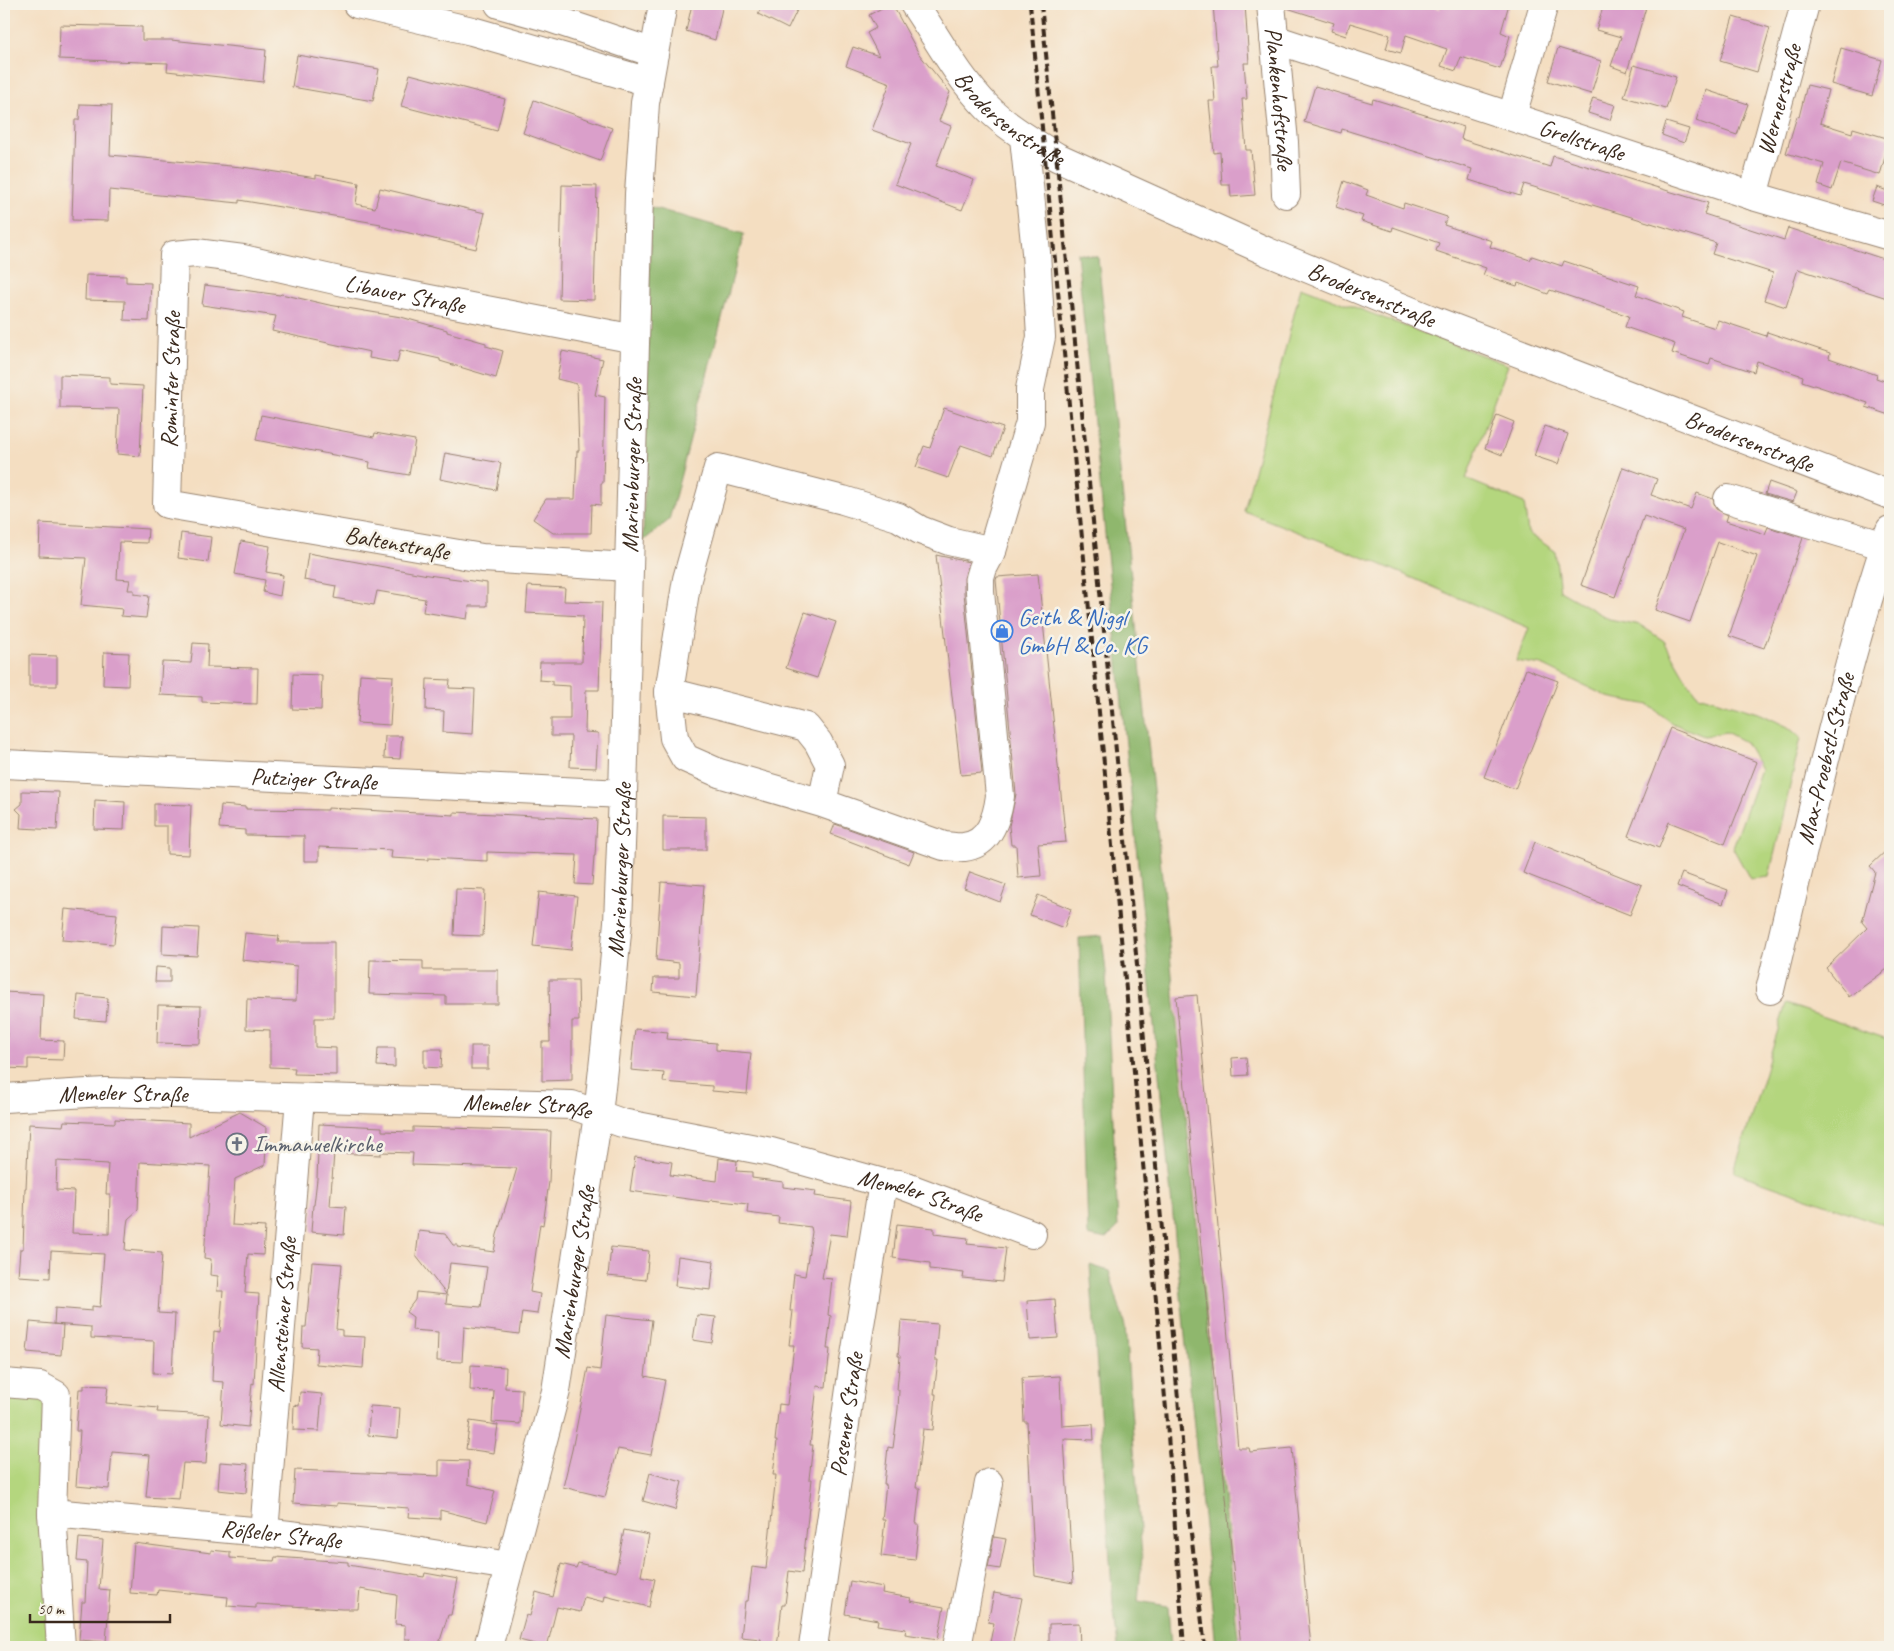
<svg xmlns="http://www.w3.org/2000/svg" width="1894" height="1651" font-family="Caveat,sans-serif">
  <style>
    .green { fill: #b4d67e; stroke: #78804e }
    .forest { fill: #8fb76d; stroke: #657046 }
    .building { fill: #da9fca; fill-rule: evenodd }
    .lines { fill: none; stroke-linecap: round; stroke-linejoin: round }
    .minor-casing { stroke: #988470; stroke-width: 30 }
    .minor { stroke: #fff; stroke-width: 28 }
    .rail { stroke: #3b2a1e; stroke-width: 4; stroke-dasharray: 8 4; stroke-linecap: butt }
    .labels { text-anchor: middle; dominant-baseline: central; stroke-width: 5; stroke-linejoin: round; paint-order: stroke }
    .street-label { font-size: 24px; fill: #3b2a1e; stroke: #f7f3e8 }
    .shop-label { font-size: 24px; fill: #366cbe; stroke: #f7f3e8; text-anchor: start }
    .worship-label { font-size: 24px; fill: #5b616d; stroke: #f7f3e8; text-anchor: start }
  </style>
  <rect width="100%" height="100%" fill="#f7f3e8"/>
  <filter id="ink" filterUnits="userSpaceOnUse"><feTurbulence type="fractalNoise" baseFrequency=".02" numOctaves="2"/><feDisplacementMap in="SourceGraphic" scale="10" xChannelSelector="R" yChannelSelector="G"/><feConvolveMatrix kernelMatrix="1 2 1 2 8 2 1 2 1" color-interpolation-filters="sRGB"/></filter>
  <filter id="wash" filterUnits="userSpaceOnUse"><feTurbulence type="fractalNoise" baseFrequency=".0096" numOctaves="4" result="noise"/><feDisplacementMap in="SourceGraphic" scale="20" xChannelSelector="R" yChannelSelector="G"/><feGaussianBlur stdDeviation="1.12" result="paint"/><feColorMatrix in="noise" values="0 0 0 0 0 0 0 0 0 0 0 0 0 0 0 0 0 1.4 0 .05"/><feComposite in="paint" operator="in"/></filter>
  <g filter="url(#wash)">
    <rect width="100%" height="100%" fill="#f4dec1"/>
    <g class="green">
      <path d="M1301,287L1508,365L1466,479L1524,503L1528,533L1555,551L1560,591L1609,619L1640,625L1664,641L1686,679L1698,695L1761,714L1788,727L1801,738L1769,877L1750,879L1733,848L1761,769L1745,742L1726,732L1704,736L1672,723L1649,705L1608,697L1542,665L1516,661L1529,628L1375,562L1244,511Z"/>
      <path d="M1786,1004L1890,1040V1227L1734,1172Z"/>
      <path d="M4,1392L41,1394L47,1405L51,1647H4Z"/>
    </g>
    <g class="forest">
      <path d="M651,207L744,234L669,520L643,541Z"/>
      <path d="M1077,253L1098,257L1174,994L1239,1647H1216Z"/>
      <path d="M1102,936L1106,972L1118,1227L1106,1239L1088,1235L1079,938Z"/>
      <path d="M1090,1265L1109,1271L1125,1326L1142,1557L1138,1601L1168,1606L1171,1647H1118L1113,1604Z"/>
    </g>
    <g id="blocks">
      <g class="building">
        <path d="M692,4H723L715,40L686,31Z"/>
        <path d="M763,4H800L788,29L758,14Z"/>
        <path d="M889,4H892L919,54L950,92L939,121L951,126L936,166L974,180L962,210L895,184L911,144L872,130L890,83L846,66L853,47L879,56L867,33L876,28L869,15Z"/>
        <path d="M1213,4H1245L1249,63H1244L1247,99H1242L1246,150H1251L1255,195L1231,197L1230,185H1222L1220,152L1214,153L1209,101H1215L1212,66H1218Z"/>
        <path d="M1287,4H1423L1440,9L1441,4H1509L1501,32L1510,36L1500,69L1461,57L1456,71L1441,66L1447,49L1406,35L1401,53L1386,49L1390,35L1350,23L1346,36L1331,31L1334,23L1287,8Z"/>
        <path d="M1604,4H1647L1627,72L1611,66L1621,37L1596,30Z"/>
        <path d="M1733,17L1770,28L1757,72L1720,61Z"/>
        <path d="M60,25L142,27V40H171L266,50L263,82L167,71L168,63L59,59Z"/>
        <path d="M1558,48L1601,61L1591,94L1548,81Z"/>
        <path d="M1841,48L1882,60L1872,96L1831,84Z"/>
        <path d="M297,55L379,69L373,101L292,87Z"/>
        <path d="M1634,65L1676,77L1666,109L1624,97Z"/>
        <path d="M410,74L505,99L497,131L401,106Z"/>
        <path d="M1807,85L1828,90L1820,123L1852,133L1853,128L1890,139L1880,175L1841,163L1832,190L1818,185L1824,164L1786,153L1797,116L1799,117Z"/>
        <path d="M1315,86L1372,103L1373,99L1464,127L1461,139L1550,167L1553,156L1708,203L1704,214L1784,240L1788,228L1890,261V299L1798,269L1786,307L1764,300L1773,273L1712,254L1716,243L1524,184L1520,196L1469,180L1472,169L1342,129L1341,133L1304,122Z"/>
        <path d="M1706,90L1748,104L1737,135L1696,121Z"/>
        <path d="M1593,98L1615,105L1610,120L1588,113Z"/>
        <path d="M534,100L612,128L600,161L523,133Z"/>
        <path d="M80,104L112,105L110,155L242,167L316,178V175L359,183L356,204L375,208L380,188L485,213L476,249L380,226L381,224L239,200V203L109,190L108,221L72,220L75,120H79Z"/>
        <path d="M1666,122L1689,129L1684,143L1662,135Z"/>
        <path d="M1344,181L1368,190L1366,195L1403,208L1404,203L1447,217L1444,225L1492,241L1490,247L1530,260L1532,256L1562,266L1564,261L1639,286L1636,295L1684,312L1682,317L1715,328L1718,320L1766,336L1767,332L1830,353L1829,358L1877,375L1876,378L1890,383V415L1866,407L1868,403L1802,381L1803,376L1757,361L1754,372L1711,358L1709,365L1672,353L1675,344L1625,327L1629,316L1550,290L1548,294L1518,283L1517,286L1483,275L1486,268L1436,251L1439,243L1393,227L1392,231L1361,221L1363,216L1336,207Z"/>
        <path d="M562,185L597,186L594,300L559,299Z"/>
        <path d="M1877,187L1890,192L1887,206L1872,201Z"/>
        <path d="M86,275L126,276V282L151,283L149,321L124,320L125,301L85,300Z"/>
        <path d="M205,285L280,295L281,294L329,305L401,317L447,330V332L486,343V346L503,351L496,378L440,361V359L400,350L397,363L369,358L370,352L272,331L276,316L202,305Z"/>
        <path d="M562,351L603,359L595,395L605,397L603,483H601V505L592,504L591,533H553L533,519L546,499H575L577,451H579L577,384L557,379Z"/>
        <path d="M60,375L110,377V384L143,386L140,456L117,454L119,409L60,408Z"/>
        <path d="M944,408L1003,428L993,456L961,445L948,478L916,467L924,446L930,448Z"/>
        <path d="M261,415L374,437L375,433L415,440L409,475L369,468L370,462L256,440Z"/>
        <path d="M1497,415L1514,422L1502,455L1485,448Z"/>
        <path d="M1545,426L1568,434L1558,464L1534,456Z"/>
        <path d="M445,453L501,463L496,490L440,479Z"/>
        <path d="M1623,467L1657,479L1651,495L1691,509L1697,493L1713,499L1716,509L1728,515L1726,521L1765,534L1768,527L1803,538L1764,648L1729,636L1757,556L1718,542L1690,622L1655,610L1684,530L1644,516L1615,597L1581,585Z"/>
        <path d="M1769,482L1797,492L1793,502L1765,494Z"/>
        <path d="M40,523L148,529L147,543L119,542L117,579L130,580L128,590H134V594L149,596L146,618L121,616L122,609L81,605L86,558L39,556Z"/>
        <path d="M181,533L211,537L208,562L178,558Z"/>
        <path d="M241,541L270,546L266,572L283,575L280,596L263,592L265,580L235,574Z"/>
        <path d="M308,553L428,575L487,583V606H469L467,619L423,612L425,599L377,591L374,605L334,598L336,586L304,580Z"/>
        <path d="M936,555L969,562L964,578V593L982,773L961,775Z"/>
        <path d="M1038,574L1066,842L1038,844L1041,876L1018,878L1016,845H1011L1009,826L1016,794L996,580L997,577Z"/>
        <path d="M528,586L565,588L564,601L602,602L599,690H586L585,732L598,733L596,768L570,767L571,736H551V719H570V686L552,685V681L539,680L540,662H582L583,616L526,613Z"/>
        <path d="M805,612L836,622L817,678L786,668Z"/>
        <path d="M193,643L208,644L207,667L258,668L257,704L202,702V697L160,695L162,662L191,663Z"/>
        <path d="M104,652L129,653L128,686L103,685Z"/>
        <path d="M29,655L57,656V686H29Z"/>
        <path d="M1526,669L1558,681L1515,789L1484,777Z"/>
        <path d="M293,674L322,675L321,710L292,709Z"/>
        <path d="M360,674L393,676L390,725L357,723Z"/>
        <path d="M427,679L450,680L449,688L475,689L473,734L443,732L444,711L426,710Z"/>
        <path d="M1670,728L1757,762L1725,844L1669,822L1659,848L1628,836Z"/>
        <path d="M385,736H402L400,759L384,758Z"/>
        <path d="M22,791L59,792L57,830L20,828L21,814L16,809L22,804Z"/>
        <path d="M95,800L125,802L124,830L94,829Z"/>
        <path d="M154,804L191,805L189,855L167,854V826H154Z"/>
        <path d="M221,805L246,807V809L328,810V808L454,815V812L597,819L595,856H594L592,885L575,884L577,855L487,852V861L428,858V860L391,858L392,850L319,847V861H304V836L245,835V830L219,828Z"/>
        <path d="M663,816L706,817V850H663Z"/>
        <path d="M835,824L914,852L909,864L831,834Z"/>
        <path d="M1535,842L1642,885L1630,915L1523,873Z"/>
        <path d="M1890,847V967L1849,997L1826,968L1867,928L1862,922L1875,872L1870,866Z"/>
        <path d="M970,872L1006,885L1000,902L964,888Z"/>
        <path d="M1682,873L1728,890L1723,904L1677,886Z"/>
        <path d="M661,882L704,885L696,996L653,992L654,978H679V963L656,960Z"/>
        <path d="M456,889L485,890L483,936L454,935Z"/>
        <path d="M539,892L577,896L571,950L533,946Z"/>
        <path d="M1038,895L1071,909L1064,928L1030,915Z"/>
        <path d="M65,909L117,914L114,944L62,940Z"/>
        <path d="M163,926L199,928L197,956L162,954Z"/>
        <path d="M245,933L279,936L278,942H334V1018H315V1047L336,1048V1075L294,1074L295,1068L270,1067V1030L246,1029L247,999L296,1001L297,966L242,960Z"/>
        <path d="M370,960L423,961V970H498V1004H446V996L369,994Z"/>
        <path d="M156,967L170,968V982H155Z"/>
        <path d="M549,980H578L579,1021H572V1080L542,1081V1042H550Z"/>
        <path d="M4,992L43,994L41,1040L64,1041L63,1060L28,1059V1069L6,1068L7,1031H4Z"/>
        <path d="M78,995L108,998L106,1021L76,1019Z"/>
        <path d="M1197,995L1238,1448H1249L1250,1452L1292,1448L1311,1647H1241L1176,997Z"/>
        <path d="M158,1005L201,1006L200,1044L157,1043Z"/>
        <path d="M635,1029L668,1032L667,1039L716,1043V1050L751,1053L747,1094L712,1091V1086L663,1082L664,1073L631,1070Z"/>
        <rect x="471" y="1046" width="17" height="23"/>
        <path d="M378,1048H395V1067L377,1066Z"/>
        <path d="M424,1049H442L441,1068L424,1067Z"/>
        <path d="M1246,1057L1248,1075L1233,1076L1232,1058Z"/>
        <path d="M240,1112L267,1128L265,1165L235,1179L232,1225L265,1227L263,1255L248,1254L245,1293L259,1294L254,1384L252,1383L248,1427L221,1424L224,1382L212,1381L214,1331L220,1332L223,1291H217L218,1276L210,1275L211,1259L204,1258L210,1166L140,1162L138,1210L128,1219L127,1225L125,1250L162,1253L158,1313L175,1314L172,1374L153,1373L154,1341L91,1338V1327L54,1324L55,1308L92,1311V1306L100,1307L104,1254L51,1251L50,1278L18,1276L20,1249H23L25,1188H26L29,1124L63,1126L64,1121L115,1123V1119L189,1123V1137ZM57,1161L108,1164L106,1194H110L109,1234L72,1233L74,1191L56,1190Z"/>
        <path d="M319,1124L382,1127V1131L413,1132V1127L551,1131L549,1182L543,1225L540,1224L530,1292L540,1294L537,1314L522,1312L519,1334L464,1327L462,1362L437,1361L438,1332L412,1330L413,1317L406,1312L415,1300L416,1292L447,1295L446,1304L481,1307L487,1267L450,1263L446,1294L416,1256L419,1231L445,1234L453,1245H458L457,1247L494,1252L497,1235L517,1168L412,1165L413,1153L381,1152V1155L334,1153L330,1206L346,1207L344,1235L311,1232L313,1205H314L317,1179Z"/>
        <path d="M635,1157L672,1162L670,1175L717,1181L719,1158L737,1161L736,1171L752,1172V1178L783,1182V1187L816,1191L815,1196L851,1201L847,1236L830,1234L822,1278L832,1279L828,1315L831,1316L827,1349H830L827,1377L826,1387L817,1386L810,1445H813L809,1479H812L802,1573L789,1571L785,1605H782L777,1647H760L761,1639L741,1637L745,1601H748L752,1567L766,1569L776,1475H773L777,1441H775L779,1404L787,1405L794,1345H789L793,1311H790L794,1274L805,1276L812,1232L811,1227L778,1223L779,1217L747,1213L748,1204L711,1200L710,1202L630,1191Z"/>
        <path d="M897,1224L934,1228V1234L968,1238L967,1244L1006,1248L1002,1282L963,1278L964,1273L930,1269V1263L893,1258Z"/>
        <path d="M611,1247L649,1251L646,1280L608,1276Z"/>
        <path d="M678,1256L714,1261L711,1290L675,1286Z"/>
        <path d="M312,1262L342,1264L336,1329L342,1330V1336L365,1337L363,1368L316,1364L317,1348L302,1347L303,1327H306Z"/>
        <path d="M1055,1299L1058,1338L1030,1340L1027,1301Z"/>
        <path d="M606,1315L652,1320L645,1376L665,1380L651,1455L618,1449L605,1497L563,1487L572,1450L588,1368L600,1370Z"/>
        <path d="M697,1315L716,1317L712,1343L693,1340Z"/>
        <path d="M901,1321L938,1324L935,1360H938L934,1394H936L933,1430L923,1429L916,1488H920L916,1524H919L915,1560L881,1556L885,1520H882L886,1484H884L888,1447L893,1448L898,1409L899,1390H897L900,1356H898Z"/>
        <path d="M30,1322L63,1325L61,1355L27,1352Z"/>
        <path d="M471,1365L506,1367L505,1388L522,1389L520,1424L492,1422L494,1391L470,1390Z"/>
        <path d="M1060,1376L1062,1426L1093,1424L1094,1440L1064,1439L1073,1583L1035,1576L1027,1422H1024L1022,1378Z"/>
        <path d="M84,1385L108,1386L106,1403L158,1408L157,1412L209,1415L206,1464L183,1463L179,1499L146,1497L150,1455L112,1452L109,1489L76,1486L80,1431H76L79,1389H84Z"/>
        <path d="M300,1392L322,1394L319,1431L293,1430L294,1405L299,1406Z"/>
        <path d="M370,1406L400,1408L398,1438L368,1435Z"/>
        <path d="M470,1421L498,1425L494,1453L466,1449Z"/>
        <path d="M439,1460L469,1461L468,1484L495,1491L487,1522L440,1510V1519L408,1517L409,1508L337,1503V1506L293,1503L295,1470L439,1476Z"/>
        <path d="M220,1462L248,1464L246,1493L218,1490Z"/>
        <path d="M650,1473L682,1482L675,1510L643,1501Z"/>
        <path d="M624,1530L649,1535L641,1576L655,1579L649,1607L605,1596L604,1602L584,1597L580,1612L557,1607L547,1647L519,1640L526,1615L530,1616L536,1592L553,1597L561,1564L576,1568L578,1563L616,1572Z"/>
        <path d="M994,1537L1006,1539L1000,1569L988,1567Z"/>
        <path d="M79,1538L103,1540L99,1589L110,1590L106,1642L79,1640L82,1602H85L87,1562L77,1561Z"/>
        <path d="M134,1543L211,1553V1550L230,1552V1558L274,1561L275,1557L348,1562V1565L424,1577L425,1573L458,1579L451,1615H448L438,1647H409L410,1639H405V1625L395,1624L397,1595L360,1589L358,1609H342L256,1604V1608L227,1606L228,1597L158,1590L157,1595L130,1593Z"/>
        <path d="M850,1581L883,1587L882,1593L911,1598L910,1601L944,1607L938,1639L905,1634L906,1629L877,1625L878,1620L845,1614Z"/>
        <path d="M994,1593L1022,1598L1012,1647H989L994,1623L988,1622Z"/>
        <path d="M1079,1623L1080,1647H1049V1624Z"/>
      </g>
    </g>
  </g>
  <g filter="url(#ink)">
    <use href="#blocks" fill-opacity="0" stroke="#988470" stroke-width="1"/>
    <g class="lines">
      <g class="minor-casing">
        <g id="minor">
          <path d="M357,4L472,31L649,82"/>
          <path d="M499,4L550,18L654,53"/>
          <path id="s1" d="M914,4C938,39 958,78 988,108C1008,128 1033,142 1057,157L1268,252L1430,319L1890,495"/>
          <path id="s2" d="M1271,4L1284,142L1286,194"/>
          <path id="s3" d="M1274,39L1753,196L1890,236"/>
          <path d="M1512,116L1544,4"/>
          <path id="s4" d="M1753,196L1805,4"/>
          <path d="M1728,499L1885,546"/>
          <path id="s5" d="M629,567L482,558L167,504L174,255L196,253L243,259L357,285L635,339"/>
          <path d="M669,692L687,579L718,468L843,500L898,517L920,530L949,541L992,551"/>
          <path id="s6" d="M4,764L623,794"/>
          <path d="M822,803L830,765L818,742L806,727L669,692L674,738L685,758L719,773L822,803L944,846C950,846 958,848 964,847C990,844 997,818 1000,796L980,592V578L983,568L992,551L1030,422V389L1041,337L1036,252L1024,138"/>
          <path id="s7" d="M1770,990C1807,836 1840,680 1890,530"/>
          <path id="s8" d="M4,1098L105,1092L572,1105L622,1123L771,1152L883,1183L899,1184L1032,1234"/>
          <path d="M4,1383L40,1386L56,1395L52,1513L61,1647"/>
          <path id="s9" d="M52,1513L264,1532L383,1546L509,1566"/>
          <path id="s10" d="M264,1532L300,1098"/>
          <path id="s11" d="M488,1647L556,1391L598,1115L613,975L618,922L623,794L639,194L645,103L663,4"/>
          <path id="s12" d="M813,1647L853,1368L883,1183"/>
          <path d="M957,1647L989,1483"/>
        </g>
      </g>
      <use href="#minor" class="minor"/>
      <g class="rail">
        <path d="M1030,4L1152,1256L1166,1409L1184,1647"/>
        <path d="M1041,4L1129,880L1189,1515"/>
        <path d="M1188,1509L1205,1647"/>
      </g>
    </g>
  </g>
  <defs>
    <g id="shop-ring" transform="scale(1.125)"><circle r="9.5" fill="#f7f3e8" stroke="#3f7fe0" stroke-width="1.5"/><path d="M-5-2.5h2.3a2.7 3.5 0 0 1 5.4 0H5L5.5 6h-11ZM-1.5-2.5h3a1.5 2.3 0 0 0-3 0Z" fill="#3f7fe0"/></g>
    <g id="church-ring" transform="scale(1.125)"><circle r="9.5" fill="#f7f3e8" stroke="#6b7280" stroke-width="1.5"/><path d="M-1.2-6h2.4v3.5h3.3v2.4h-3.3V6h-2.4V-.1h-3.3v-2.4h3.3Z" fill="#6b7280"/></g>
  </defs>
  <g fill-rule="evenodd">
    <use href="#shop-ring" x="1002" y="631"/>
    <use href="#church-ring" x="237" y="1144"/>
  </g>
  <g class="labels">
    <g class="street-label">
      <text stroke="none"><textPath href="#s2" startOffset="95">Plankenhofstraße</textPath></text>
      <text stroke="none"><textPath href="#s4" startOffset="100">Wernerstraße</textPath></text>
      <text stroke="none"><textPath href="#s1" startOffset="151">Brodersenstraße</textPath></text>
      <text stroke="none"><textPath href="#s3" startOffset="324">Grellstraße</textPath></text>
      <text stroke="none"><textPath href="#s5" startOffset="951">Libauer Straße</textPath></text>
      <text stroke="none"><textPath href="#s1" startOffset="556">Brodersenstraße</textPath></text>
      <text stroke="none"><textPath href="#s5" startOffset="591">Rominter Straße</textPath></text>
      <text stroke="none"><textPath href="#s1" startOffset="961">Brodersenstraße</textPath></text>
      <text stroke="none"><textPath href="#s11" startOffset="1195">Marienburger Straße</textPath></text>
      <text transform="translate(397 543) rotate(10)">Baltenstraße</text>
      <text stroke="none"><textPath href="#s7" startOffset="238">Max-Proebstl-Straße</textPath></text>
      <text stroke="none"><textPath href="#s6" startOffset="310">Putziger Straße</textPath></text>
      <text stroke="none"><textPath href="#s11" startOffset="790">Marienburger Straße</textPath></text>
      <text stroke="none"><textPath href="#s8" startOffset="119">Memeler Straße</textPath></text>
      <text stroke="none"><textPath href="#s8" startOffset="524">Memeler Straße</textPath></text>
      <text stroke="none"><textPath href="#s8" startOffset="929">Memeler Straße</textPath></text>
      <text stroke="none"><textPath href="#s11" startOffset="385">Marienburger Straße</textPath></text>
      <text stroke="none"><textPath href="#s10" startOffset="218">Allensteiner Straße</textPath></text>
      <text stroke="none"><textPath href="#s12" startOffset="235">Posener Straße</textPath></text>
      <text stroke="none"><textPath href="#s9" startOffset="230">Rößeler Straße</textPath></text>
    </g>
    <g class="shop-label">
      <text x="1018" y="617">Geith &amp; Niggl<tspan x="1018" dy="28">GmbH &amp; Co. KG</tspan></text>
    </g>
    <g class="worship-label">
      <text x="253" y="1144">Immanuelkirche</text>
    </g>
  </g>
  <rect width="1894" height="1651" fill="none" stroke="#f7f3e8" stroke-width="20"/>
  <path d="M30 1614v8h140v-8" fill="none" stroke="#3b2a1e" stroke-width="2.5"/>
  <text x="38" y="1614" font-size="15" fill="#3b2a1e" stroke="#f7f3e8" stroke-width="4" paint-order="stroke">50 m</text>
</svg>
